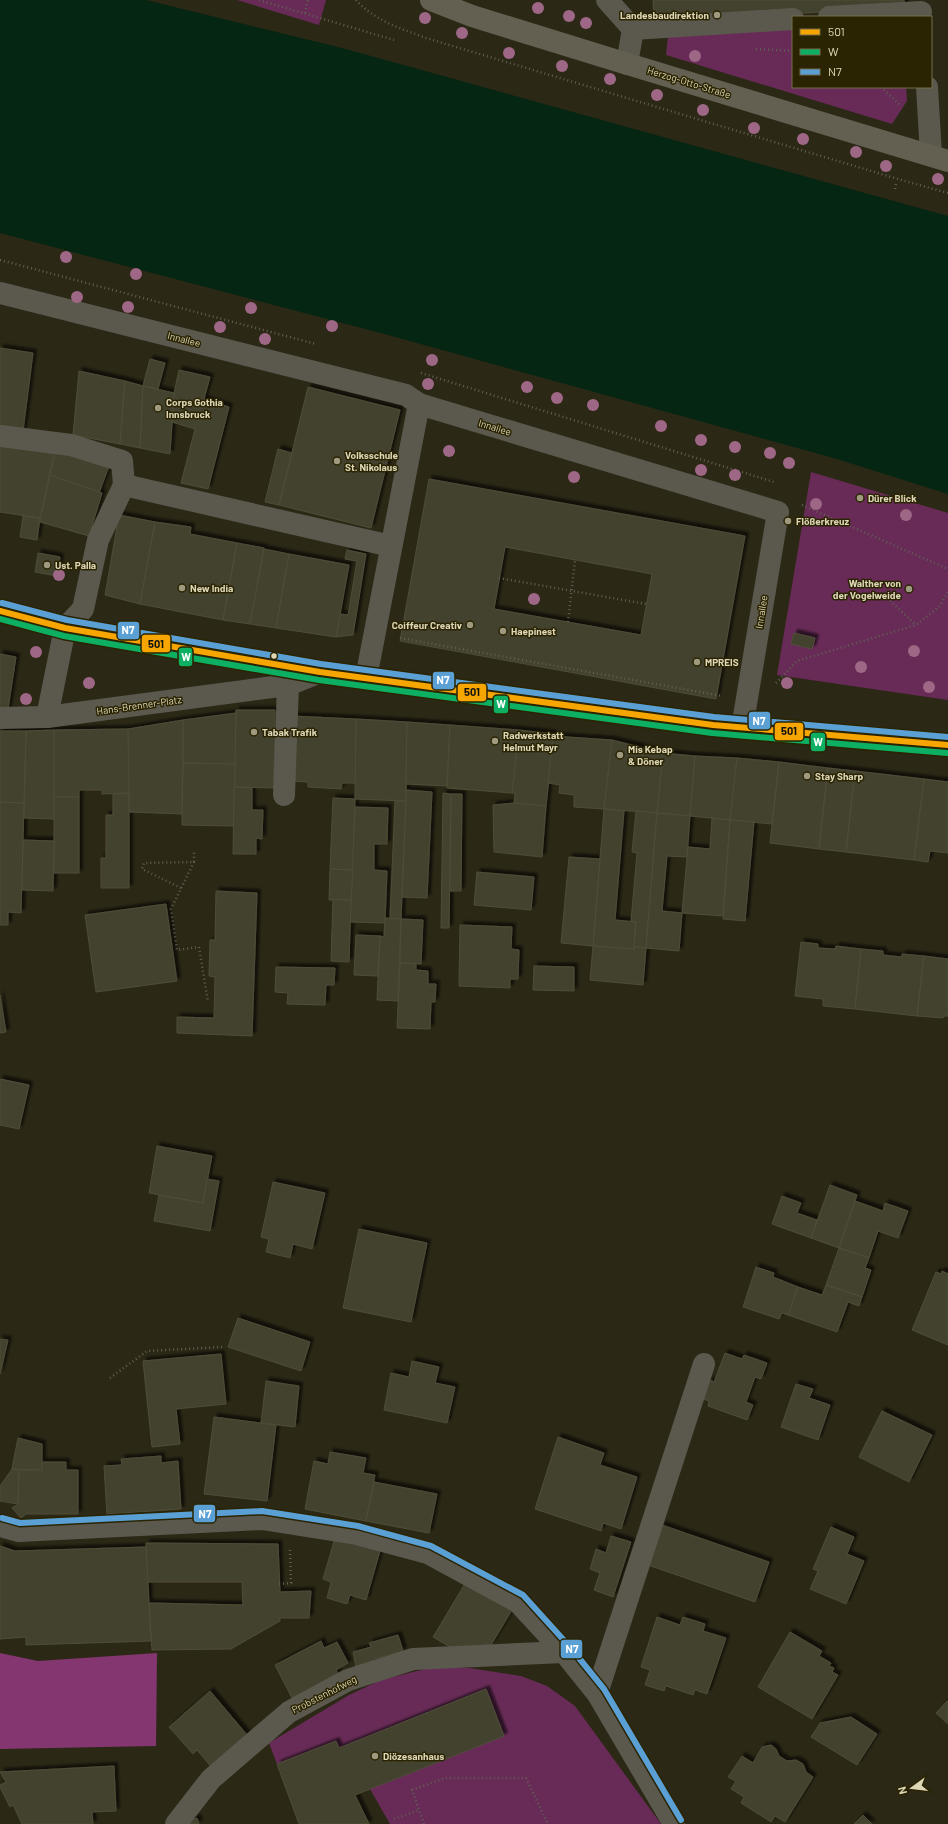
<svg xmlns="http://www.w3.org/2000/svg" width="948" height="1824" font-family="Barlow,sans-serif">
  <style>
    .green { fill: #682b57 }
    .forest { fill: #83366f }
    .water { fill: #042612 }
    .building { fill: #43432d; stroke: #4e4d39; fill-rule: evenodd; filter: url(#shadow) }
    .lines { fill: none; stroke-linecap: round; stroke-linejoin: round }
    .path { stroke: #625f54; stroke-width: 2.5; stroke-dasharray: 1 3; stroke-linecap: butt }
    .minor { stroke: #5b594e; stroke-width: 22 }
    .major { stroke: #636052; stroke-width: 22 }
    .bus-1-casing { stroke: #2b2402; stroke-width: 9 }
    .bus-2-casing { stroke: #2b2402; stroke-width: 9 }
    .bus-3-casing { stroke: #2b2402; stroke-width: 9 }
    .bus-1 { stroke: #f7a500; stroke-width: 6 }
    .bus-2 { stroke: #0daf63; stroke-width: 6 }
    .bus-3 { stroke: #5aa0d5; stroke-width: 6 }
    .tree { fill: #9d6785 }
    .poi-dot { fill: #9f9a7f; stroke: #2b2402; stroke-width: 1.5 }
    .bus-dot { fill: #ddd7b7; stroke: #2b2402; stroke-width: 1.5 }
    .labels { text-anchor: middle; dominant-baseline: central; stroke-width: 3; stroke-linejoin: round; paint-order: stroke }
    .poi-label { font-size: 10px; font-weight: bold; fill: #ddd7b7; stroke: #2b2402; text-anchor: start }
    .street-label { font-size: 10px; fill: #ddd7b7; stroke: #2b2402 }
    .line-badge { stroke: #2b2402; stroke-width: 1.5 }
    .badge-label { font-size: 11px; text-anchor: middle; font-weight: bold; fill: #fff }
    .pale-badge-label { font-size: 11px; text-anchor: middle; font-weight: bold; fill: #111 }
  </style>
  <defs>
    <filter id="shadow"><feDropShadow dx="3.5" dy="-3.5" stdDeviation="1" flood-color="#0009"/></filter>
  </defs>
  <rect width="100%" height="100%" fill="#2c2816"/>
  <g class="green">
    <path d="M237,0H326L319,25Z"/>
    <path d="M793,27V87H906L907,101L892,124L666,55L668,36Z"/>
    <path d="M811,472L948,513V700L777,675Z"/>
    <path d="M429,1668H469L521,1676L547,1686L575,1706L661,1824H390L370,1789L486,1689L339,1748L335,1741L277,1764L269,1743L349,1695L381,1680Z"/>
  </g>
  <path class="forest" d="M0,1653L38,1661L157,1653L156,1746L0,1749Z"/>
  <path class="water" d="M0,0H146L342,48L948,216V494L837,459L388,335L0,233Z"/>
  <g class="building">
    <path d="M653,0H904L905,7L654,22Z"/>
    <path d="M0,348L33,353L23,431L0,427Z"/>
    <path d="M150,359L165,363L158,389L143,386Z"/>
    <path d="M179,370L210,377L204,399L229,407L208,489L181,483L195,429L172,422L174,393Z"/>
    <path d="M79,371L125,381L120,444L73,435Z"/>
    <path d="M125,381L143,386L140,448L120,444Z"/>
    <path d="M143,386L174,393L170,454L140,448Z"/>
    <path d="M308,387L400,410L371,528L279,505Z"/>
    <path d="M0,444L54,454L40,518L0,512Z"/>
    <path d="M57,447L109,466L99,493L50,475Z"/>
    <path d="M278,449L292,453L279,505L265,502Z"/>
    <path d="M50,475L102,493L89,536L40,522Z"/>
    <path d="M429,479L745,536L716,699L400,641ZM505,547L652,574L641,635L494,609Z"/>
    <path d="M119,515L155,522L140,604L105,595Z"/>
    <path d="M23,516L40,518L37,540L20,537Z"/>
    <path d="M155,522L191,527L190,534L237,543L223,620L140,604Z"/>
    <path d="M237,543L264,548L250,624L223,620Z"/>
    <path d="M264,549L289,554L276,628L250,624Z"/>
    <path d="M347,550L366,554L353,635L336,637L340,614L348,615L357,561L345,559Z"/>
    <path d="M38,553L60,557L57,576L35,572Z"/>
    <path d="M289,554L349,565L336,637L276,628Z"/>
    <path d="M794,633L815,638L812,649L791,644Z"/>
    <path d="M0,654L16,657L8,709L0,710Z"/>
    <path d="M236,710H275L274,788L234,787Z"/>
    <path d="M236,713L235,764L183,763V720Z"/>
    <path d="M292,716L356,719V783H342L341,789L308,787V782L292,781Z"/>
    <path d="M356,719L407,722L406,801L355,799Z"/>
    <path d="M183,720L182,814L129,812L128,729Z"/>
    <path d="M407,722L450,725L447,786L406,784Z"/>
    <path d="M450,725L519,730L512,793L447,788Z"/>
    <path d="M128,729L129,793L102,794V790H79V797H54V730Z"/>
    <path d="M54,730V819L24,818L26,731Z"/>
    <path d="M519,730L554,734L546,806L514,803L515,793H512Z"/>
    <path d="M0,731H26L24,803L0,802Z"/>
    <path d="M553,736L612,740L604,809L574,807V795L559,793L560,785L548,783Z"/>
    <path d="M612,740L663,753L657,813L604,809Z"/>
    <path d="M663,753L695,756L690,816L657,813Z"/>
    <path d="M695,756L737,758L730,820L690,816Z"/>
    <path d="M737,758L779,762L772,824L730,820Z"/>
    <path d="M779,762L828,768L819,849L770,843Z"/>
    <path d="M183,763L235,764L234,826L182,825Z"/>
    <path d="M828,768L855,771L846,852L819,849Z"/>
    <path d="M855,771L924,779L914,860L846,852Z"/>
    <path d="M924,779L948,782V853L930,851L928,862L914,860Z"/>
    <path d="M234,787L252,788V810H263L262,839L256,838V854H233Z"/>
    <path d="M406,790L432,792L427,898L402,897Z"/>
    <path d="M129,793V888H101V858H106V815H113V794Z"/>
    <path d="M443,793L451,794L449,928H441Z"/>
    <path d="M451,794H462L461,891H450Z"/>
    <rect x="54" y="797" width="25" height="76"/>
    <path d="M333,798L355,799L353,870L330,869Z"/>
    <path d="M395,801H406L401,919L390,918Z"/>
    <path d="M0,802L24,803L21,913L8,912V925H0Z"/>
    <path d="M514,803L546,806L542,857L494,852L493,805Z"/>
    <path d="M355,807L388,808L387,844H374V870L387,871L385,923L350,922Z"/>
    <path d="M604,809L624,811L615,920L636,922L634,949L593,946Z"/>
    <path d="M636,811L657,813L646,948L634,947L636,922L631,921L637,853L632,852Z"/>
    <path d="M657,813L690,816L687,857L667,856L662,911L682,913L679,951L646,948Z"/>
    <path d="M712,818L730,820L723,916L682,913L688,847L710,849Z"/>
    <path d="M730,820L754,822L745,921L723,919Z"/>
    <path d="M23,840L54,841L53,891L22,890Z"/>
    <path d="M569,857L600,859L593,946L561,943Z"/>
    <path d="M330,869L353,870L351,900H329Z"/>
    <path d="M477,872L534,877L531,910L474,905Z"/>
    <path d="M216,891L257,893L252,1036L177,1033V1017L214,1018L215,977L209,976L210,940H215Z"/>
    <path d="M333,899L351,900L349,962L331,961Z"/>
    <path d="M166,904L177,981L96,992L85,915Z"/>
    <path d="M385,918L401,919L398,1001L377,1000L380,936L384,937Z"/>
    <path d="M401,919L423,920L421,964L400,963Z"/>
    <path d="M460,925L512,927L511,949L519,950L518,979H510V988L459,986Z"/>
    <path d="M356,935L380,936L378,976L354,975Z"/>
    <path d="M801,942L818,944V948L835,949L836,946L861,949L855,1009L823,1006V999L795,996Z"/>
    <path d="M593,946L634,949V947L646,948L643,985L590,980Z"/>
    <path d="M861,949L883,951V955L902,957V954L924,956L917,1016L855,1009Z"/>
    <path d="M924,956L948,959V1016H944L943,1018L917,1016Z"/>
    <path d="M400,963L416,964V970L428,971V984H436L435,1002H431L430,1029L397,1028Z"/>
    <path d="M534,966L574,967V991L533,990Z"/>
    <path d="M276,967L335,968L334,985H326L325,1005L287,1004L288,993L275,992Z"/>
    <path d="M0,995L6,1032L0,1033Z"/>
    <path d="M0,1079L29,1085L19,1129L0,1125Z"/>
    <path d="M157,1146L212,1156L203,1203L149,1193Z"/>
    <path d="M207,1179L219,1181L210,1231L154,1221L159,1195L203,1203Z"/>
    <path d="M273,1182L325,1193L312,1249L293,1244L290,1258L266,1252L269,1239L261,1237Z"/>
    <path d="M830,1185L857,1195L839,1248L811,1238Z"/>
    <path d="M782,1196L801,1203L797,1213L817,1220L811,1238L772,1224Z"/>
    <path d="M855,1201L883,1211L885,1203L908,1211L898,1238L878,1231L869,1258L839,1248Z"/>
    <path d="M359,1229L427,1243L411,1322L343,1308Z"/>
    <path d="M839,1248L869,1258L865,1268L871,1270L862,1297L826,1285Z"/>
    <path d="M756,1267L774,1273L773,1277L798,1287L788,1315L782,1313L779,1319L743,1307Z"/>
    <path d="M942,1271L948,1274V1345L912,1330L936,1272L941,1274Z"/>
    <path d="M826,1285L862,1297L859,1306L848,1302L837,1332L788,1315L798,1287L822,1295Z"/>
    <path d="M238,1318L310,1342L301,1371L228,1347Z"/>
    <path d="M0,1339L8,1340L0,1374Z"/>
    <path d="M725,1353L742,1359L744,1355L767,1363L761,1379L755,1377L746,1402L753,1405L747,1420L708,1406L709,1401L703,1399L710,1380L714,1382Z"/>
    <path d="M221,1354L226,1404L176,1409L180,1444L152,1447L143,1361Z"/>
    <path d="M412,1361L439,1367L435,1383L455,1387L447,1423L384,1410L391,1373L409,1377Z"/>
    <path d="M266,1381L299,1386L295,1427L261,1423Z"/>
    <path d="M796,1384L813,1389L809,1398L830,1405L818,1440L781,1427Z"/>
    <path d="M882,1411L932,1435L909,1482L859,1457Z"/>
    <path d="M214,1417L276,1425L267,1501L204,1494Z"/>
    <path d="M558,1437L604,1453L600,1465L637,1477L621,1529L603,1523L601,1531L535,1509Z"/>
    <path d="M18,1438L42,1444V1470L12,1469Z"/>
    <path d="M330,1452L366,1458L363,1473L375,1475L366,1521L305,1509L314,1461L328,1464Z"/>
    <path d="M161,1456V1463L178,1461L181,1509L107,1514L104,1466L122,1465L121,1459Z"/>
    <path d="M42,1462H66V1470H78V1514H26L21,1518L12,1508L18,1504L19,1470H42Z"/>
    <path d="M12,1469L19,1470L18,1504L0,1501V1486Z"/>
    <path d="M374,1482L437,1494L429,1533L366,1521Z"/>
    <path d="M662,1525L769,1562L755,1602L648,1565Z"/>
    <path d="M831,1527L854,1537L847,1554L864,1561L846,1604L810,1589L818,1571L813,1569Z"/>
    <path d="M611,1536L631,1542L613,1597L594,1590L600,1573L590,1569L596,1549L606,1553Z"/>
    <path d="M335,1538L380,1551L366,1600L350,1595L347,1604L327,1598L331,1582L323,1579Z"/>
    <path d="M146,1543L278,1544L280,1592L311,1591L309,1618H280V1621L231,1649L152,1650L149,1603L243,1605L242,1582H147Z"/>
    <path d="M0,1546L15,1551L146,1547L151,1641L26,1645V1637L0,1639Z"/>
    <path d="M466,1582L512,1610L491,1645L452,1648L433,1637Z"/>
    <path d="M657,1617L680,1625L683,1617L705,1624L703,1631L726,1638L707,1694L695,1690L693,1695L666,1686L664,1691L645,1685L650,1670L641,1667Z"/>
    <path d="M790,1632L822,1651L819,1656L831,1663L829,1666L834,1668L832,1672L838,1675L812,1719L758,1687Z"/>
    <path d="M398,1635L403,1651L374,1659V1662L356,1667L353,1652L371,1647L369,1643Z"/>
    <path d="M321,1641L324,1648L337,1642L348,1663L336,1670L338,1674L292,1698L275,1665Z"/>
    <path d="M486,1689L504,1736L355,1795L369,1824H299L277,1764L336,1741L339,1748Z"/>
    <path d="M210,1691L248,1736L212,1768L197,1750L193,1754L169,1727Z"/>
    <path d="M947,1701H948V1724L936,1713Z"/>
    <path d="M851,1717L877,1734L857,1765L811,1737L820,1723Z"/>
    <path d="M771,1745L776,1749L779,1756L787,1761L796,1760L803,1764L806,1772L813,1777L785,1822L775,1816L771,1822L741,1803L744,1797L731,1789L736,1781L728,1777L742,1756L753,1763L762,1747Z"/>
    <path d="M114,1766L116,1811L92,1812L93,1824H22L13,1805L10,1807L0,1787V1785L6,1782L0,1772Z"/>
    <path d="M863,1815L872,1824H854Z"/>
    <path d="M197,1818L199,1824H188L191,1820Z"/>
  </g>
  <g class="lines">
    <g class="path">
      <path d="M259,0L394,40"/>
      <path d="M356,0C375,21 400,28 426,38L898,179L948,193"/>
      <path d="M305,13L308,0"/>
      <path d="M756,49L793,51"/>
      <path d="M881,87L901,106"/>
      <path d="M895,189L896,184"/>
      <path d="M0,260L316,344"/>
      <path d="M421,373L774,482"/>
      <path d="M802,505L948,569"/>
      <path d="M499,578L646,604"/>
      <path d="M887,598L916,625"/>
      <path d="M568,622L575,560"/>
      <path d="M400,638L722,696"/>
      <path d="M776,683L797,661L916,625L939,607L948,592"/>
      <path d="M194,862L171,909L177,950L199,947L208,1002"/>
      <path d="M181,888L142,869L144,863L194,862V851"/>
      <path d="M110,1378L147,1351L222,1347"/>
      <path d="M279,1584L291,1583L290,1549"/>
      <path d="M394,1819L419,1810"/>
      <path d="M424,1824L412,1790L445,1778H526L548,1824"/>
    </g>
    <g class="minor">
      <path d="M607,0L633,29L627,64"/>
      <path d="M829,17L921,12"/>
      <path d="M633,29L793,19"/>
      <path d="M927,87L931,155"/>
      <path d="M0,293L406,395L419,404L778,512L742,728"/>
      <path d="M0,436L71,445L122,461L124,485"/>
      <path d="M124,485L391,546"/>
      <path d="M0,611L65,628L320,672L713,725L878,738L948,745"/>
      <path d="M366,678L419,404"/>
      <path d="M47,717L65,628L83,609L98,540L124,485"/>
      <path d="M0,718L47,717L288,685L320,672"/>
      <path d="M284,795L288,685"/>
      <path d="M0,1526L19,1531L262,1519L357,1534L428,1553L518,1602L564,1652L597,1693L674,1824"/>
      <path d="M597,1693L704,1364"/>
      <path d="M176,1824L211,1779L289,1712L348,1680L413,1659L564,1652"/>
    </g>
    <path class="major" d="M431,0L472,16L621,62L948,161"/>
    <g class="bus-1-casing">
      <path id="bus-1" d="M0,611L65,628L320,672L713,725L948,745"/>
    </g>
    <g class="bus-2-casing">
      <path id="bus-2" d="M0,619L64,636L319,680L712,733L947,753"/>
    </g>
    <g class="bus-3-casing">
      <g id="bus-3">
        <path d="M2,603L67,620L321,664L714,717L948,737"/>
        <path d="M2,1518L20,1523L262,1511L358,1526L431,1546L523,1595L570,1647L604,1689L681,1820"/>
      </g>
    </g>
    <use href="#bus-1" class="bus-1"/>
    <use href="#bus-2" class="bus-2"/>
    <use href="#bus-3" class="bus-3"/>
  </g>
  <g class="tree">
    <circle cx="538" cy="8" r="6"/>
    <circle cx="569" cy="16" r="6"/>
    <circle cx="425" cy="18" r="6"/>
    <circle cx="586" cy="23" r="6"/>
    <circle cx="462" cy="33" r="6"/>
    <circle cx="509" cy="53" r="6"/>
    <circle cx="695" cy="56" r="6"/>
    <circle cx="562" cy="66" r="6"/>
    <circle cx="610" cy="79" r="6"/>
    <circle cx="657" cy="95" r="6"/>
    <circle cx="703" cy="110" r="6"/>
    <circle cx="754" cy="128" r="6"/>
    <circle cx="803" cy="139" r="6"/>
    <circle cx="856" cy="152" r="6"/>
    <circle cx="886" cy="166" r="6"/>
    <circle cx="938" cy="179" r="6"/>
    <circle cx="66" cy="257" r="6"/>
    <circle cx="136" cy="274" r="6"/>
    <circle cx="77" cy="297" r="6"/>
    <circle cx="128" cy="307" r="6"/>
    <circle cx="251" cy="308" r="6"/>
    <circle cx="332" cy="326" r="6"/>
    <circle cx="220" cy="327" r="6"/>
    <circle cx="265" cy="339" r="6"/>
    <circle cx="432" cy="360" r="6"/>
    <circle cx="428" cy="384" r="6"/>
    <circle cx="527" cy="387" r="6"/>
    <circle cx="557" cy="398" r="6"/>
    <circle cx="593" cy="405" r="6"/>
    <circle cx="661" cy="426" r="6"/>
    <circle cx="701" cy="440" r="6"/>
    <circle cx="735" cy="447" r="6"/>
    <circle cx="449" cy="451" r="6"/>
    <circle cx="770" cy="453" r="6"/>
    <circle cx="789" cy="463" r="6"/>
    <circle cx="701" cy="470" r="6"/>
    <circle cx="735" cy="475" r="6"/>
    <circle cx="574" cy="477" r="6"/>
    <circle cx="816" cy="504" r="6"/>
    <circle cx="906" cy="515" r="6"/>
    <circle cx="59" cy="575" r="6"/>
    <circle cx="534" cy="599" r="6"/>
    <circle cx="914" cy="651" r="6"/>
    <circle cx="36" cy="652" r="6"/>
    <circle cx="861" cy="667" r="6"/>
    <circle cx="89" cy="683" r="6"/>
    <circle cx="787" cy="683" r="6"/>
    <circle cx="929" cy="687" r="6"/>
    <circle cx="26" cy="699" r="6"/>
  </g>
  <g class="poi-dot">
    <circle cx="717" cy="15" r="4"/>
    <circle cx="158" cy="408" r="4"/>
    <circle cx="337" cy="461" r="4"/>
    <circle cx="860" cy="498" r="4"/>
    <circle cx="788" cy="521" r="4"/>
    <circle cx="47" cy="565" r="4"/>
    <circle cx="182" cy="588" r="4"/>
    <circle cx="909" cy="589" r="4"/>
    <circle cx="470" cy="625" r="4"/>
    <circle cx="503" cy="631" r="4"/>
    <circle cx="697" cy="662" r="4"/>
    <circle cx="254" cy="732" r="4"/>
    <circle cx="495" cy="741" r="4"/>
    <circle cx="620" cy="755" r="4"/>
    <circle cx="807" cy="776" r="4"/>
    <circle cx="375" cy="1756" r="4"/>
  </g>
  <circle class="bus-dot" cx="274" cy="656" r="3.5"/>
  <g class="labels">
    <g class="poi-label">
      <text x="709" y="15" text-anchor="end">Landesbaudirektion</text>
      <text x="166" y="402">Corps Gothia<tspan x="166" dy="12">Innsbruck</tspan></text>
      <text x="345" y="455">Volksschule<tspan x="345" dy="12">St. Nikolaus</tspan></text>
      <text x="868" y="498">Dürer Blick</text>
      <text x="796" y="521">Flößerkreuz</text>
      <text x="55" y="565">Ust. Palla</text>
      <text x="901" y="583" text-anchor="end">Walther von<tspan x="901" dy="12">der Vogelweide</tspan></text>
      <text x="190" y="588">New India</text>
      <text x="462" y="625" text-anchor="end">Coiffeur Creativ</text>
      <text x="511" y="631">Haepinest</text>
      <text x="705" y="662">MPREIS</text>
      <text x="262" y="732">Tabak Trafik</text>
      <text x="503" y="735">Radwerkstatt<tspan x="503" dy="12">Helmut Mayr</tspan></text>
      <text x="628" y="749">Mis Kebap<tspan x="628" dy="12">&amp; Döner</tspan></text>
      <text x="815" y="776">Stay Sharp</text>
      <text x="383" y="1756">Diözesanhaus</text>
    </g>
    <g class="street-label">
      <text transform="translate(689 82) rotate(17)">Herzog-Otto-Straße</text>
      <text transform="translate(184 339) rotate(14)">Innallee</text>
      <text transform="translate(495 427) rotate(17)">Innallee</text>
      <text transform="translate(761 612) rotate(-81)">Innallee</text>
      <text transform="translate(139 705) rotate(-8)">Hans-Brenner-Platz</text>
      <text transform="translate(324 1694) rotate(-27)">Probstenhofweg</text>
    </g>
  </g>
  <g class="line-badge">
    <rect x="117" y="621" width="23" height="19" rx="4" fill="#5aa0d5"/>
    <rect x="141" y="634" width="30" height="19" rx="4" fill="#f7a500"/>
    <rect x="178" y="647" width="15" height="20" rx="4" fill="#0daf63"/>
    <rect x="432" y="671" width="23" height="19" rx="4" fill="#5aa0d5"/>
    <rect x="457" y="683" width="30" height="19" rx="4" fill="#f7a500"/>
    <rect x="493" y="695" width="16" height="19" rx="4" fill="#0daf63"/>
    <rect x="748" y="711" width="23" height="19" rx="4" fill="#5aa0d5"/>
    <rect x="774" y="722" width="30" height="19" rx="4" fill="#f7a500"/>
    <rect x="810" y="732" width="16" height="20" rx="4" fill="#0daf63"/>
    <rect x="193" y="1504" width="23" height="19" rx="4" fill="#5aa0d5"/>
    <rect x="560" y="1639" width="23" height="20" rx="4" fill="#5aa0d5"/>
  </g>
  <g class="badge-label">
    <text x="128" y="634">N7</text>
    <text x="186" y="661">W</text>
    <text x="443" y="684">N7</text>
    <text x="501" y="708">W</text>
    <text x="759" y="725">N7</text>
    <text x="818" y="746">W</text>
    <text x="205" y="1518">N7</text>
    <text x="572" y="1653">N7</text>
  </g>
  <g class="pale-badge-label">
    <text x="156" y="648">501</text>
    <text x="472" y="696">501</text>
    <text x="789" y="735">501</text>
  </g>
  <rect x="792" y="16" width="140" height="72" fill="#2b2402" stroke="#726c4a"/>
  <rect x="800" y="29" width="20" height="6" fill="#f7a500" stroke="#726c4a"/>
  <text x="828" y="36" font-size="12" fill="#ddd7b7">501</text>
  <rect x="800" y="49" width="20" height="6" fill="#0daf63" stroke="#726c4a"/>
  <text x="828" y="56" font-size="12" fill="#ddd7b7">W</text>
  <rect x="800" y="69" width="20" height="6" fill="#5aa0d5" stroke="#726c4a"/>
  <text x="828" y="76" font-size="12" fill="#ddd7b7">N7</text>
  <g transform="translate(912 1788) rotate(255)" stroke="#2b2402" stroke-width="3" paint-order="stroke">
  <path d="M0-3L7 15L0 10L-7 15Z" fill="#ddd7b7"/>
  <text y="-6" font-size="11" font-weight="bold" text-anchor="middle" fill="#ddd7b7">N</text>
  </g>
</svg>
